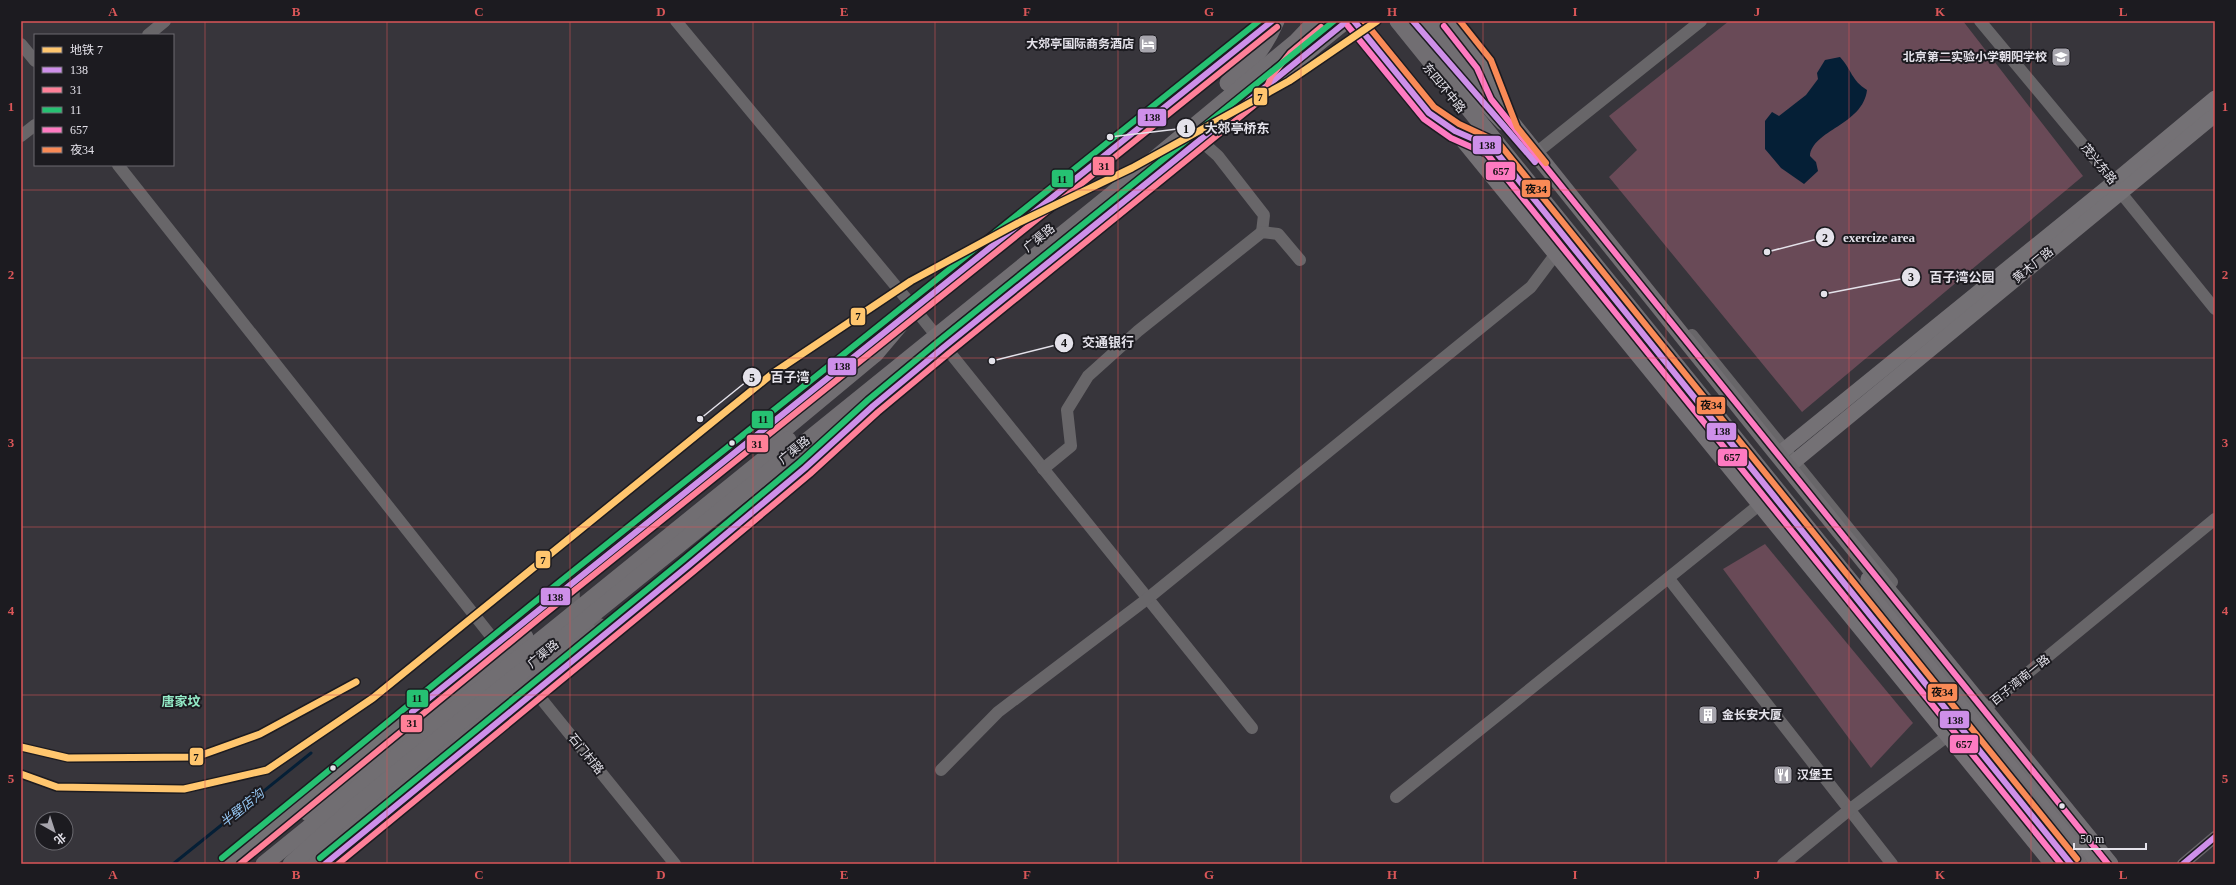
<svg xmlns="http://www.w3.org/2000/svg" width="2236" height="885" font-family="'Times New Roman','Noto Sans SC',serif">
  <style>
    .green { fill: #694a57 }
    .water { fill: #051f36 }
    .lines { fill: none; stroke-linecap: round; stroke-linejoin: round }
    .stream { stroke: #051f36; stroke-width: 3 }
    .minor { stroke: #686669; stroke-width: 12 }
    .major { stroke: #747175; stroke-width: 15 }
    .highway { stroke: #716e72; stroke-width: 17 }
    .highway-bridge { stroke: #716e72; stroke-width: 17 }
    .bus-1-casing { stroke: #1c1b20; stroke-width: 9 }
    .bus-2-casing { stroke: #1c1b20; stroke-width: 9 }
    .bus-3-casing { stroke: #1c1b20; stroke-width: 9 }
    .bus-4-casing { stroke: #1c1b20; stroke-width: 9 }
    .bus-5-casing { stroke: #1c1b20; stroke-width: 9 }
    .bus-1 { stroke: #ce8fe9; stroke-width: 6 }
    .bus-2 { stroke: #ff8098; stroke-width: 6 }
    .bus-3 { stroke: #26c172; stroke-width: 6 }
    .bus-4 { stroke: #fe7ac1; stroke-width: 6 }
    .bus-5 { stroke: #f98a56; stroke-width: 6 }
    .metro-1-casing { stroke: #1c1b20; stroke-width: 10 }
    .metro-1 { stroke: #ffc66e; stroke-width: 7 }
    .grid { fill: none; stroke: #da5658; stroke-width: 1; stroke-opacity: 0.55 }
    .bus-dot { fill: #e4e2ea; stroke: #1c1b20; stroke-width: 1.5 }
    .labels { text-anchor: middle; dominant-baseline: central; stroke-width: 4; stroke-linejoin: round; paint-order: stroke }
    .poi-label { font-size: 12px; font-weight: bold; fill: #e4e2ea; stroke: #1c1b20; text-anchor: end }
    .street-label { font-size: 12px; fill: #e4e2ea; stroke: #1c1b20 }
    .neighbourhood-label { font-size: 13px; font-weight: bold; fill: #94ecc8; stroke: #1c1b20 }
    .water-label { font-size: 13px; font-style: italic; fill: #97c9f6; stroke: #1c1b20 }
    .leader { fill: none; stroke: #e4e2ea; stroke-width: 1.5 }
    .callout-dot { fill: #e4e2ea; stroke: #1c1b20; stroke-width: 1.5 }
    .mark-label { font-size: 12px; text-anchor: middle; font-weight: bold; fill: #111 }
    .callout-label { font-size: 13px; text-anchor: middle; font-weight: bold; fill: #e4e2ea; stroke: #1c1b20; stroke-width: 4; stroke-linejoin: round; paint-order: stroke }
    .line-badge { stroke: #1c1b20; stroke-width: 1.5 }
    .pale-badge-label { font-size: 11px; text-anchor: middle; font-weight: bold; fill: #111 }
    .neatline { fill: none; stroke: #da5658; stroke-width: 1.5 }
    .grid-label { font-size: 13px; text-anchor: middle; font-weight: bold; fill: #da5658 }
  </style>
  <rect width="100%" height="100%" fill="#37353b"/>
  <g class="green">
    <path d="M1729,21H1963L2083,176L1802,412L1609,177L1637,150L1609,116Z"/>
    <path d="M1765,544L1913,723L1871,768L1723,569Z"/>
  </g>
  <path class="water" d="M1840,57C1852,70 1851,80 1867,90C1863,125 1812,130 1810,156L1816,162L1818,171L1804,184L1781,168L1765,149V121L1772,112L1779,116L1806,95L1818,79L1817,73L1825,60Z"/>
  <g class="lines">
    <path class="stream" d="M173,864L311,753"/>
    <g class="minor">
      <path d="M676,21L914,308L1252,728"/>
      <path d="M1980,21L2114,182L2121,193L2215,309"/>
      <path d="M148,35L165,21"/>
      <path d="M21,44L35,61"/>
      <path d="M21,136L35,125"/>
      <path d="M1200,140L1218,156L1264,215L1262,232"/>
      <path d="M1541,149L1701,21"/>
      <path d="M118,165L502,650"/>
      <path d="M1692,335L1892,582"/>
      <path d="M1043,469L1071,446L1067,410L1088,376L1138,331L1262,232L1278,234L1300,260"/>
      <path d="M576,579C567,611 584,620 611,628"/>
      <path d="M1669,579L1892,864"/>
      <path d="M530,685L675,864"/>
      <path d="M941,770L998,712L1147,599L1531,287L1555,255"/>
      <path d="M1396,797L1759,505"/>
      <path d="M1783,864L1849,810L1990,704L2215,519"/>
      <path d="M2183,864L2215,837"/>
    </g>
    <g class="major">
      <path d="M1354,21L1429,113L1455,131L2052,864"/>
      <path d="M1413,21L1446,63L1503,123"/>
      <path d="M1450,21L1484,64L1502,107"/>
      <path d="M1457,132L1492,147"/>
      <path d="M865,414L944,347L1347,21"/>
      <path d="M1785,449L2114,182L2215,98"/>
      <path d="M1795,461L2215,115"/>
      <path d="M1868,579L2053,814L2099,864"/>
      <path d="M227,864L536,611L738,451L1272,21"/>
      <path d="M325,864L688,566L835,441"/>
    </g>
    <g class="highway">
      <path d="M875,354L914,308"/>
      <path d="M799,459L873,406"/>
      <path d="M1981,743L2079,864"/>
    </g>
    <g class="highway-bridge">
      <path d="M1398,21L1981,743"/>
      <path d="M1430,21L1769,444L2110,864"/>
      <path d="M1228,83C1250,64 1264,49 1276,21"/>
      <path d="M769,442L875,354"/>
      <path d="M308,813L525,637"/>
      <path d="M305,862L325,850L589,632"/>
      <path d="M264,864L788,440"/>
      <path d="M291,864L357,805L1121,187L1296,42L1316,21"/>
    </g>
    <g class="bus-1-casing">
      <g id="bus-1">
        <path d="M1354,21L1429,113L1455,131L1492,147L2071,864"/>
        <path d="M1413,21L1535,162"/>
        <path d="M412,712L1272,21"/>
        <path d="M325,864L688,566L805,468L873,406L944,347L1347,21"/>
        <path d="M2183,864L2215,837"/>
      </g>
    </g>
    <g class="bus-2-casing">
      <g id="bus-2">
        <path d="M240,864L541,617L1277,27"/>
        <path d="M338,864L693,572L810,474L878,412L949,353L1262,99L1271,77L1290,53L1321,27"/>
      </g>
    </g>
    <g class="bus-3-casing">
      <g id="bus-3">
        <path d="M222,858L531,605L1259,21"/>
        <path d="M320,858L683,560L800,462L868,400L939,341L1334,21"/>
      </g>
    </g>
    <g class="bus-4-casing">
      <g id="bus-4">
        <path d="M1348,26L1424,119L1451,138L1487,154L2061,864"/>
        <path d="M1444,26L1477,68L1491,99L2108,864"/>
      </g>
    </g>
    <g class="bus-5-casing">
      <g id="bus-5">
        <path d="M1364,21L1434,107L1459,124L1498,142L2077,859"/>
        <path d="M1460,21L1491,60L1517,127L1546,163"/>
      </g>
    </g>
    <use href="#bus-1" class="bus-1"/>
    <use href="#bus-2" class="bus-2"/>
    <use href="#bus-3" class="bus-3"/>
    <use href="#bus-4" class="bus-4"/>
    <use href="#bus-5" class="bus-5"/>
    <g class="metro-1-casing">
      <g id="metro-1">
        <path d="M21,747L68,758L196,757L260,734L356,682"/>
        <path d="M21,774L57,787L184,789L267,770L373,698L772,374L911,281L1020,222L1132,168L1289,81L1377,21"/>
      </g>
    </g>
    <use href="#metro-1" class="metro-1"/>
  </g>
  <path class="grid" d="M205,21V864M387,21V864M570,21V864M753,21V864M935,21V864M1118,21V864M1301,21V864M1483,21V864M1666,21V864M1849,21V864M2031,21V864M21,190H2215M21,358H2215M21,527H2215M21,695H2215"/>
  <defs>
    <g id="hotel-square" transform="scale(1)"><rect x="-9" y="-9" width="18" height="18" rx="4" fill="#a7a5ad" stroke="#1c1b20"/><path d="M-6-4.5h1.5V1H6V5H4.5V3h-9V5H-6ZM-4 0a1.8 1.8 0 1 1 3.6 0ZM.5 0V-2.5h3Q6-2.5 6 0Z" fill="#fff"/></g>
    <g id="school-square" transform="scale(1)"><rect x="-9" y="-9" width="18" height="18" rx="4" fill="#a7a5ad" stroke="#1c1b20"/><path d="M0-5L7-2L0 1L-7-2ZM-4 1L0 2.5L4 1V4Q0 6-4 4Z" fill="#fff"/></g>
    <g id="building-square" transform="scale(1)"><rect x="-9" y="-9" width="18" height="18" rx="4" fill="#a7a5ad" stroke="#1c1b20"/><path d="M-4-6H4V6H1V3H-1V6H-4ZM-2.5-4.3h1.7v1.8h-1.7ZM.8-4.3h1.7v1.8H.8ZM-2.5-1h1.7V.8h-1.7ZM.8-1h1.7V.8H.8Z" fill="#fff"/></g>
    <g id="restaurant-square" transform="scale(1)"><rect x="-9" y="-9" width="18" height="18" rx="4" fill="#a7a5ad" stroke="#1c1b20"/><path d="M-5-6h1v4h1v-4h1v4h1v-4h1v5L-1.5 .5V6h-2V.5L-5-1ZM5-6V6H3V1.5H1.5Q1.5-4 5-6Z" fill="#fff"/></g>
  </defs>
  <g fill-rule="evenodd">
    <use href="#hotel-square" x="1148" y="44"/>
    <use href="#school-square" x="2061" y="57"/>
    <use href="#building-square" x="1708" y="715"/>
    <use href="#restaurant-square" x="1783" y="775"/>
  </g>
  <g class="bus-dot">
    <circle cx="732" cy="443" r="3.5"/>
    <circle cx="333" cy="768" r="3.5"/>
    <circle cx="2062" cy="806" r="3.5"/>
  </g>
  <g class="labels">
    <g class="poi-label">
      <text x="1134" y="44">大郊亭国际商务酒店</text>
      <text x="2047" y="57">北京第二实验小学朝阳学校</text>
      <text x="1722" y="715" text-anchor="start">金长安大厦</text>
      <text x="1797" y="775" text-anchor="start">汉堡王</text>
    </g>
    <g class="street-label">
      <text transform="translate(1444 88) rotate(51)">东四环中路</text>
      <text transform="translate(2099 164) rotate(51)">茂兴东路</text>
      <text transform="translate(1039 238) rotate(-39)">广渠路</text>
      <text transform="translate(2033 265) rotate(-39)">黄木厂路</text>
      <text transform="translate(794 450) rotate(-39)">广渠路</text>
      <text transform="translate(543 654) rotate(-39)">广渠路</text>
      <text transform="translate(2020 680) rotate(-39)">百子湾南一路</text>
      <text transform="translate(586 754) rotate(51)">石门村路</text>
    </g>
    <g class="neighbourhood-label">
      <text x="181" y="701">唐家坟</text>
    </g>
    <g class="water-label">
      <text transform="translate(242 808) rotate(-39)">半壁店沟</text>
    </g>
  </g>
  <path class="leader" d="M1110 137L1186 128M1767 252L1825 237M1824 294L1911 277M992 361L1064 343M700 419L752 377"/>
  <g class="callout-dot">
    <circle cx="1110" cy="137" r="4"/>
    <circle cx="1767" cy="252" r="4"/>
    <circle cx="1824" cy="294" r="4"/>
    <circle cx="992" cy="361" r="4"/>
    <circle cx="700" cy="419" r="4"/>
    <circle cx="1186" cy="128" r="10"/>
    <circle cx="1825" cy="237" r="10"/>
    <circle cx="1911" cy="277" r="10"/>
    <circle cx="1064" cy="343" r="10"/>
    <circle cx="752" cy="377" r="10"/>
  </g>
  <g class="mark-label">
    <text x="1186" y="133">1</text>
    <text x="1825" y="242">2</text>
    <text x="1911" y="281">3</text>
    <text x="1064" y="347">4</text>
    <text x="752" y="382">5</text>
  </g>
  <g class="callout-label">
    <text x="1237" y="133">大郊亭桥东</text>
    <text x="1879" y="242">exercize area</text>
    <text x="1962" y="282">百子湾公园</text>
    <text x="1108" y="347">交通银行</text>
    <text x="790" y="382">百子湾</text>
  </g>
  <g class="line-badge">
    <rect x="1253" y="87" width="15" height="19" rx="4" fill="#ffc66e"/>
    <rect x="1137" y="108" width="30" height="19" rx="4" fill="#ce8fe9"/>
    <rect x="1472" y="135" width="30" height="20" rx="4" fill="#ce8fe9"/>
    <rect x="1092" y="156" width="23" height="20" rx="4" fill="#ff8098"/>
    <rect x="1485" y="161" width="31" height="20" rx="4" fill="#fe7ac1"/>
    <rect x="1051" y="169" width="23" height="19" rx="4" fill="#26c172"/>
    <rect x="1521" y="179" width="30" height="19" rx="4" fill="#f98a56"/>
    <rect x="850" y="307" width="16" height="19" rx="4" fill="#ffc66e"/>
    <rect x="827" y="357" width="30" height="19" rx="4" fill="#ce8fe9"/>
    <rect x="1696" y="396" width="30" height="19" rx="4" fill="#f98a56"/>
    <rect x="751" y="410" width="23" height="19" rx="4" fill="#26c172"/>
    <rect x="1706" y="422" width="31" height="19" rx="4" fill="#ce8fe9"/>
    <rect x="746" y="434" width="23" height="19" rx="4" fill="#ff8098"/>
    <rect x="1717" y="448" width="31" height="19" rx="4" fill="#fe7ac1"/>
    <rect x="535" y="550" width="16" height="19" rx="4" fill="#ffc66e"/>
    <rect x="540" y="587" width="31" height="19" rx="4" fill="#ce8fe9"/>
    <rect x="1927" y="683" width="31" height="19" rx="4" fill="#f98a56"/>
    <rect x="406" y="689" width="23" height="19" rx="4" fill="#26c172"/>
    <rect x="1939" y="710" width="31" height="19" rx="4" fill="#ce8fe9"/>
    <rect x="400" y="714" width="23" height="19" rx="4" fill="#ff8098"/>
    <rect x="1949" y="734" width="30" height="20" rx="4" fill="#fe7ac1"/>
    <rect x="189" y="747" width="15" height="19" rx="4" fill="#ffc66e"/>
  </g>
  <g class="pale-badge-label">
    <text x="1260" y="101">7</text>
    <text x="1152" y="121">138</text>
    <text x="1487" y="149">138</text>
    <text x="1104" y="170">31</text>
    <text x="1501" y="175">657</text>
    <text x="1062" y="183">11</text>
    <text x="1536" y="193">夜34</text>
    <text x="858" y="320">7</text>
    <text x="842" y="370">138</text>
    <text x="1711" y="409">夜34</text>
    <text x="763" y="423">11</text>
    <text x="1722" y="435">138</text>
    <text x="757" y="448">31</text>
    <text x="1732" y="461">657</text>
    <text x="543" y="564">7</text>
    <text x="555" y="601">138</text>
    <text x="1942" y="696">夜34</text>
    <text x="417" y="702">11</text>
    <text x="1955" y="724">138</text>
    <text x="412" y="727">31</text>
    <text x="1964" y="748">657</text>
    <text x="196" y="761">7</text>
  </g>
  <rect width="2236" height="885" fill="none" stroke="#1c1b20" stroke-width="44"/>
  <rect x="34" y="34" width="140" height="132" fill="#1c1b20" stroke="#6c6b71"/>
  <rect x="42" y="47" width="20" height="6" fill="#ffc66e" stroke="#6c6b71"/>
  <text x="70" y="54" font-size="12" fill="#e4e2ea">地铁 7</text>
  <rect x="42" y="67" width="20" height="6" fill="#ce8fe9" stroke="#6c6b71"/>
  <text x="70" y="74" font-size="12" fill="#e4e2ea">138</text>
  <rect x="42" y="87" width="20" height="6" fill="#ff8098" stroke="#6c6b71"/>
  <text x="70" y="94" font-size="12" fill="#e4e2ea">31</text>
  <rect x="42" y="107" width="20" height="6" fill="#26c172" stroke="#6c6b71"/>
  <text x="70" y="114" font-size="12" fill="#e4e2ea">11</text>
  <rect x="42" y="127" width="20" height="6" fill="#fe7ac1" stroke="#6c6b71"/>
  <text x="70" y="134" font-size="12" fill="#e4e2ea">657</text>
  <rect x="42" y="147" width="20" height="6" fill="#f98a56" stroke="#6c6b71"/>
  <text x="70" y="154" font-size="12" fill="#e4e2ea">夜34</text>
  <g transform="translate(54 831) rotate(141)"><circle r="19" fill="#1c1b20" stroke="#6c6b71"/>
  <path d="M0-3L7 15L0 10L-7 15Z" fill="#a7a5ad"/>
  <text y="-6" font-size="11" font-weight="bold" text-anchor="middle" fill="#e4e2ea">北</text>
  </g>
  <path d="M2074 843v6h72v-6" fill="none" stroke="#e4e2ea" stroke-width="2"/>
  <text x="2080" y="843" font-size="12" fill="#e4e2ea" stroke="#1c1b20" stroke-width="3" paint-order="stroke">50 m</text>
  <rect x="22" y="22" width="2192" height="841" class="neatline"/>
  <g class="grid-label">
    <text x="113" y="16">A</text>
    <text x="296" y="16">B</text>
    <text x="479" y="16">C</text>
    <text x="661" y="16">D</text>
    <text x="844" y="16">E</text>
    <text x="1027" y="16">F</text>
    <text x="1209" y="16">G</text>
    <text x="1392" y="16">H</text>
    <text x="1575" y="16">I</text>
    <text x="1757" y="16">J</text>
    <text x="1940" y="16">K</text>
    <text x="2123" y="16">L</text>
    <text x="11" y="111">1</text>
    <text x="2225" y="111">1</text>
    <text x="11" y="279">2</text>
    <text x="2225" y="279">2</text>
    <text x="11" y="447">3</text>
    <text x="2225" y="447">3</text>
    <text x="11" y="615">4</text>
    <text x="2225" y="615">4</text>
    <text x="11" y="783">5</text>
    <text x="2225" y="783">5</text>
    <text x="113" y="879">A</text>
    <text x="296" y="879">B</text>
    <text x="479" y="879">C</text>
    <text x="661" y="879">D</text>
    <text x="844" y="879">E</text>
    <text x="1027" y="879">F</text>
    <text x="1209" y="879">G</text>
    <text x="1392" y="879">H</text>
    <text x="1575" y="879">I</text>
    <text x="1757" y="879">J</text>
    <text x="1940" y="879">K</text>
    <text x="2123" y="879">L</text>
  </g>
</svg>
